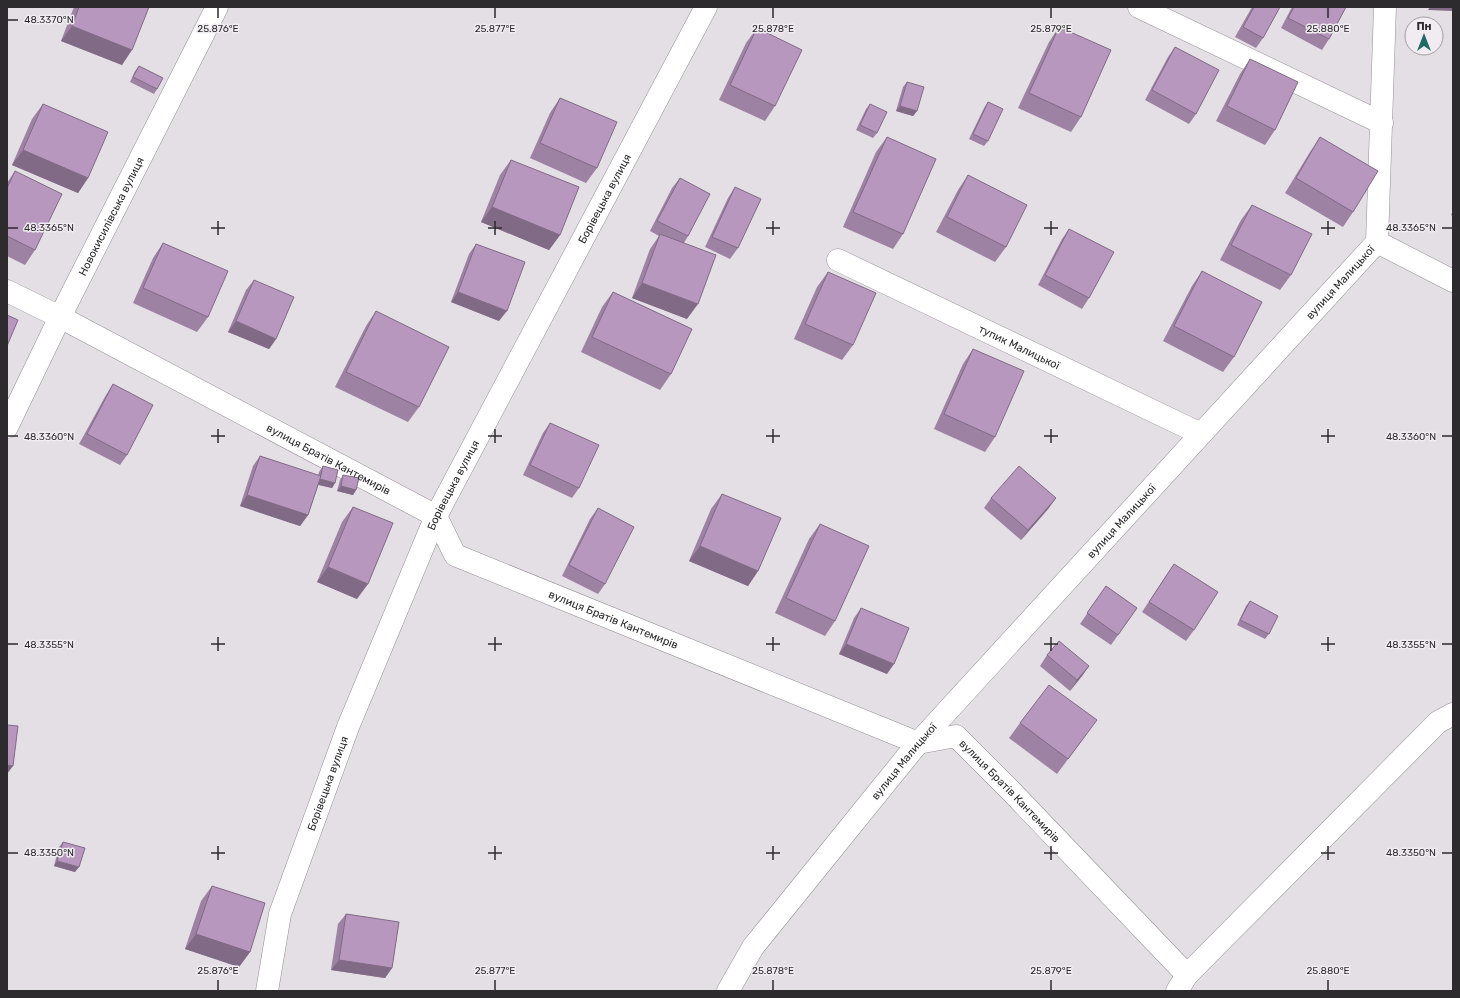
<svg xmlns="http://www.w3.org/2000/svg" width="1460" height="998" font-family="Rubik,sans-serif">
  <style>
    .lines { fill: none; stroke-linecap: round; stroke-linejoin: round }
    .minor-casing { stroke: #959096; stroke-width: 23 }
    .minor { stroke: #fff; stroke-width: 22 }
    .wall { fill: #9e82a4 }
    .shaded-wall { fill: #816a86 }
    .building { fill: #b897bf; stroke: #816a86 }
    .ticks { fill: none; stroke: #2d2b2e; stroke-width: 1.5 }
    .labels { text-anchor: middle; dominant-baseline: central; stroke-width: 3; stroke-linejoin: round; paint-order: stroke }
    .street-label { font-size: 11px; fill: #2d2b2e; stroke: #f1ebf2 }
    .ticks-label { font-size: 10px; text-anchor: middle; fill: #2d2b2e; stroke: #f1ebf2; stroke-width: 3; stroke-linejoin: round; paint-order: stroke }
  </style>
  <rect width="100%" height="100%" fill="#e4dee5"/>
  <g class="lines">
    <g class="minor-casing">
      <g id="minor">
        <path d="M1139,7L1382,123"/>
        <path d="M1377,242L1453,281"/>
        <path id="s1" d="M838,260L1201,434"/>
        <path id="s2" d="M7,291L60,317L436,516L455,555L918,743L956,736L1011,791L1187,975"/>
        <path id="s3" d="M7,427L60,317L217,7"/>
        <path id="s4" d="M267,991L280,914L348,727L436,516L706,7"/>
        <path id="s5" d="M728,991L753,947L918,743L1377,242L1385,7"/>
        <path d="M1177,991L1187,975L1438,722L1453,714"/>
      </g>
    </g>
    <use href="#minor" class="minor"/>
  </g>
  <g class="wall">
    <path d="M74,7H149L122,65L61,41Z"/>
    <path d="M1252,7H1280L1263,38L1256,48L1235,37Z"/>
    <path d="M1292,7H1346L1329,39L1322,50L1281,28Z"/>
    <path d="M1059,27L1081,117L1071,132L1018,108L1049,42Z"/>
    <path d="M757,28L775,106L765,121L719,100L746,43Z"/>
    <path d="M1175,47L1196,114L1189,124L1145,100L1168,57Z"/>
    <path d="M1453,47V103H1452Z"/>
    <path d="M1250,59L1275,130L1265,145L1216,121L1240,74Z"/>
    <path d="M139,66L157,89L154,94L130,82L135,71Z"/>
    <path d="M907,82L917,111L913,116L896,111L903,87Z"/>
    <path d="M560,98L597,168L586,183L530,158L550,113Z"/>
    <path d="M988,102V141L984,146L969,139L984,108Z"/>
    <path d="M43,104L88,178L78,193L12,165L32,119Z"/>
    <path d="M870,104L877,133L873,138L856,130L866,109Z"/>
    <path d="M887,137L903,234L893,249L843,227L876,152Z"/>
    <path d="M1320,137L1353,212L1343,227L1285,193L1310,152Z"/>
    <path d="M511,160L560,235L549,250L481,222L500,175Z"/>
    <path d="M15,171L35,250L25,265L7,256V183Z"/>
    <path d="M968,175L1006,247L995,262L936,232L958,190Z"/>
    <path d="M680,178L688,236L684,243L687,319L632,298L650,249L659,236L650,231L672,188Z"/>
    <path d="M735,187L738,248L730,259L705,247L728,198Z"/>
    <path d="M1252,205L1291,275L1280,290L1220,260L1241,220Z"/>
    <path d="M1453,211V216L1451,215Z"/>
    <path d="M1069,229L1089,298L1082,309L1038,285L1062,239Z"/>
    <path d="M163,243L208,317L197,332L133,303L153,258Z"/>
    <path d="M476,244L499,321L451,302L469,254Z"/>
    <path d="M1202,271L1234,357L1223,372L1163,341L1192,286Z"/>
    <path d="M828,272L853,345L842,360L794,339L817,287Z"/>
    <path d="M254,280L276,339L269,349L228,332L246,290Z"/>
    <path d="M613,292L671,374L660,390L581,352L602,307Z"/>
    <path d="M376,311L419,407L408,422L335,387L366,326Z"/>
    <path d="M973,349L995,437L985,452L934,429L963,364Z"/>
    <path d="M113,384L127,455L120,465L79,444L106,395Z"/>
    <path d="M550,423L579,488L572,498L523,475L543,433Z"/>
    <path d="M260,456L318,476L319,472L323,466L335,483L332,488L318,485L308,515L300,526L240,506L253,466Z"/>
    <path d="M343,475L356,490L353,495L337,491L340,480Z"/>
    <path d="M722,494L758,571L748,586L689,561L711,509Z"/>
    <path d="M991,498H1056L1048,509L1021,540L984,508Z"/>
    <path d="M353,507L357,599L317,582L342,522Z"/>
    <path d="M598,508L605,584L598,594L562,576L590,519Z"/>
    <path d="M820,524L835,621L825,636L775,613L809,539Z"/>
    <path d="M1174,564L1194,630L1186,641L1142,612Z"/>
    <path d="M1106,586L1137,608L1111,645L1080,624Z"/>
    <path d="M1250,601L1269,634L1265,639L1237,625L1246,606Z"/>
    <path d="M861,608L887,674L839,654L854,618Z"/>
    <path d="M1047,655L1089,666L1082,676L1070,691L1040,666Z"/>
    <path d="M1020,723L1086,735L1057,774L1009,738Z"/>
    <path d="M63,842L75,872L54,866L59,847Z"/>
    <path d="M212,886L250,952L239,967L185,949L201,901Z"/>
    <path d="M346,914L392,968L385,978L331,970L338,924Z"/>
  </g>
  <g class="shaded-wall">
    <path d="M1430,7H1453V11L1428,10Z"/>
    <path d="M72,26L132,50L122,65L61,41Z"/>
    <path d="M900,106L917,111L913,116L896,111Z"/>
    <path d="M23,150L88,178L78,193L12,165Z"/>
    <path d="M492,207L560,235L549,250L481,222Z"/>
    <path d="M642,283L698,304L687,319L632,298Z"/>
    <path d="M458,292L507,311L499,321L451,302Z"/>
    <path d="M236,321L276,339L269,349L228,332Z"/>
    <path d="M320,479L335,483L332,488L316,484Z"/>
    <path d="M341,486L356,490L353,495L337,491Z"/>
    <path d="M247,495L308,515L300,526L240,506Z"/>
    <path d="M1056,498L1048,509L1021,540L1028,530Z"/>
    <path d="M700,546L758,571L748,586L689,561Z"/>
    <path d="M328,567L368,584L357,599L317,582Z"/>
    <path d="M846,644L894,664L887,674L839,654Z"/>
    <path d="M1089,666L1082,676L1070,691L1077,680Z"/>
    <path d="M7,765L13,766L7,774Z"/>
    <path d="M57,861L79,867L75,872L54,866Z"/>
    <path d="M196,934L250,952L239,967L185,949Z"/>
    <path d="M339,960L392,968L385,978L331,970Z"/>
  </g>
  <g class="building">
    <path d="M79,7H149L132,50L72,26Z"/>
    <path d="M1254,7H1280L1263,38L1243,27Z"/>
    <path d="M1294,7H1346L1329,39L1288,18Z"/>
    <path d="M1059,27L1111,50L1081,117L1029,93Z"/>
    <path d="M757,28L802,50L775,106L730,85Z"/>
    <path d="M1175,47L1219,70L1196,114L1152,90Z"/>
    <path d="M1250,59L1298,82L1275,130L1227,106Z"/>
    <path d="M139,66L163,78L157,89L133,77Z"/>
    <path d="M907,82L924,87L917,111L900,106Z"/>
    <path d="M560,98L617,122L597,168L540,143Z"/>
    <path d="M988,102L1003,109L988,141L973,134Z"/>
    <path d="M43,104L108,132L88,178L23,150Z"/>
    <path d="M870,104L887,112L877,133L860,125Z"/>
    <path d="M887,137L936,159L903,234L853,212Z"/>
    <path d="M1320,137L1378,171L1353,212L1296,178Z"/>
    <path d="M511,160L579,187L560,235L492,207Z"/>
    <path d="M15,171L62,194L35,250L7,236V188Z"/>
    <path d="M968,175L1027,205L1006,247L947,217Z"/>
    <path d="M680,178L710,194L688,236L657,221Z"/>
    <path d="M735,187L761,199L738,248L712,237Z"/>
    <path d="M1252,205L1312,234L1291,275L1231,245Z"/>
    <path d="M1069,229L1114,252L1089,298L1045,275Z"/>
    <path d="M660,234L716,255L698,304L642,283Z"/>
    <path d="M163,243L228,271L208,317L143,288Z"/>
    <path d="M476,244L525,262L507,311L458,292Z"/>
    <path d="M1202,271L1262,302L1234,357L1174,326Z"/>
    <path d="M828,272L876,293L853,345L805,324Z"/>
    <path d="M254,280L294,297L276,339L236,321Z"/>
    <path d="M613,292L692,329L671,374L592,337Z"/>
    <path d="M376,311L449,347L419,407L346,372Z"/>
    <path d="M7,315L18,320L7,346Z"/>
    <path d="M973,349L1024,371L995,437L944,414Z"/>
    <path d="M113,384L153,405L127,455L87,434Z"/>
    <path d="M550,423L599,445L579,488L530,465Z"/>
    <path d="M260,456L321,476L308,515L247,495Z"/>
    <path d="M323,466L338,470L335,483L320,479Z"/>
    <path d="M1019,466L1056,498L1028,530L991,498Z"/>
    <path d="M343,475L359,478L356,490L341,486Z"/>
    <path d="M722,494L781,518L758,571L700,546Z"/>
    <path d="M353,507L393,523L368,584L328,567Z"/>
    <path d="M598,508L634,527L605,584L569,565Z"/>
    <path d="M820,524L869,546L835,621L786,598Z"/>
    <path d="M1174,564L1218,592L1194,630L1149,602Z"/>
    <path d="M1106,586L1137,608L1118,635L1087,613Z"/>
    <path d="M1250,601L1278,616L1269,634L1240,620Z"/>
    <path d="M861,608L909,628L894,664L846,644Z"/>
    <path d="M1059,641L1089,666L1077,680L1047,655Z"/>
    <path d="M1049,685L1097,720L1068,759L1020,723Z"/>
    <path d="M7,725L18,726L13,766L7,765Z"/>
    <path d="M63,842L85,848L79,867L57,861Z"/>
    <path d="M212,886L265,903L250,952L196,934Z"/>
    <path d="M346,914L399,922L392,968L339,960Z"/>
  </g>
  <path class="ticks" d="M218,8V18M495,8V18M773,8V18M1051,8V18M1328,8V18M8,20H18M218,221V235M495,221V235M773,221V235M1051,221V235M1328,221V235M8,228H18M211,228H225M488,228H502M766,228H780M1044,228H1058M1321,228H1335M1442,228H1452M218,429V443M495,429V443M773,429V443M1051,429V443M1328,429V443M8,436H18M211,436H225M488,436H502M766,436H780M1044,436H1058M1321,436H1335M1442,436H1452M218,637V651M495,637V651M773,637V651M1051,637V651M1328,637V651M8,644H18M211,644H225M488,644H502M766,644H780M1044,644H1058M1321,644H1335M1442,644H1452M218,846V860M495,846V860M773,846V860M1051,846V860M1328,846V860M8,853H18M211,853H225M488,853H502M766,853H780M1044,853H1058M1321,853H1335M1442,853H1452M218,980V990M495,980V990M773,980V990M1051,980V990M1328,980V990"/>
  <g class="labels">
    <g class="street-label">
      <text stroke="none"><textPath href="#s4" startOffset="865">Борівецька вулиця</textPath></text>
      <text stroke="none"><textPath href="#s3" startOffset="235">Новокисилівська вулиця</textPath></text>
      <text stroke="none"><textPath href="#s5" startOffset="938">вулиця Малицької</textPath></text>
      <text stroke="none"><textPath href="#s1" startOffset="201">тупик Малицької</textPath></text>
      <text stroke="none"><textPath href="#s2" startOffset="363">вулиця Братів Кантемирів</textPath></text>
      <text stroke="none"><textPath href="#s4" startOffset="541">Борівецька вулиця</textPath></text>
      <text stroke="none"><textPath href="#s5" startOffset="614">вулиця Малицької</textPath></text>
      <text stroke="none"><textPath href="#s2" startOffset="699">вулиця Братів Кантемирів</textPath></text>
      <text stroke="none"><textPath href="#s5" startOffset="290">вулиця Малицької</textPath></text>
      <text stroke="none"><textPath href="#s4" startOffset="217">Борівецька вулиця</textPath></text>
      <text stroke="none"><textPath href="#s2" startOffset="1143">вулиця Братів Кантемирів</textPath></text>
    </g>
  </g>
  <g class="ticks-label">
    <text x="49" y="23">48.3370°N</text>
    <text x="218" y="32">25.876°E</text>
    <text x="495" y="32">25.877°E</text>
    <text x="773" y="32">25.878°E</text>
    <text x="1051" y="32">25.879°E</text>
    <text x="1328" y="32">25.880°E</text>
    <text x="49" y="231">48.3365°N</text>
    <text x="1411" y="231">48.3365°N</text>
    <text x="49" y="440">48.3360°N</text>
    <text x="1411" y="440">48.3360°N</text>
    <text x="49" y="648">48.3355°N</text>
    <text x="1411" y="648">48.3355°N</text>
    <text x="49" y="856">48.3350°N</text>
    <text x="1411" y="856">48.3350°N</text>
    <text x="218" y="974">25.876°E</text>
    <text x="495" y="974">25.877°E</text>
    <text x="773" y="974">25.878°E</text>
    <text x="1051" y="974">25.879°E</text>
    <text x="1328" y="974">25.880°E</text>
  </g>
  <rect width="1460" height="998" fill="none" stroke="#2d2b2e" stroke-width="16"/>
  <g transform="translate(1424 36)"><circle r="19" fill="#f1ebf2" stroke="#a39ea4"/>
  <path d="M0-3L7 15L0 10L-7 15Z" fill="#1f6a67"/>
  <text y="-6" font-size="11" font-weight="bold" text-anchor="middle" fill="#2d2b2e">Пн</text>
  </g>
</svg>
